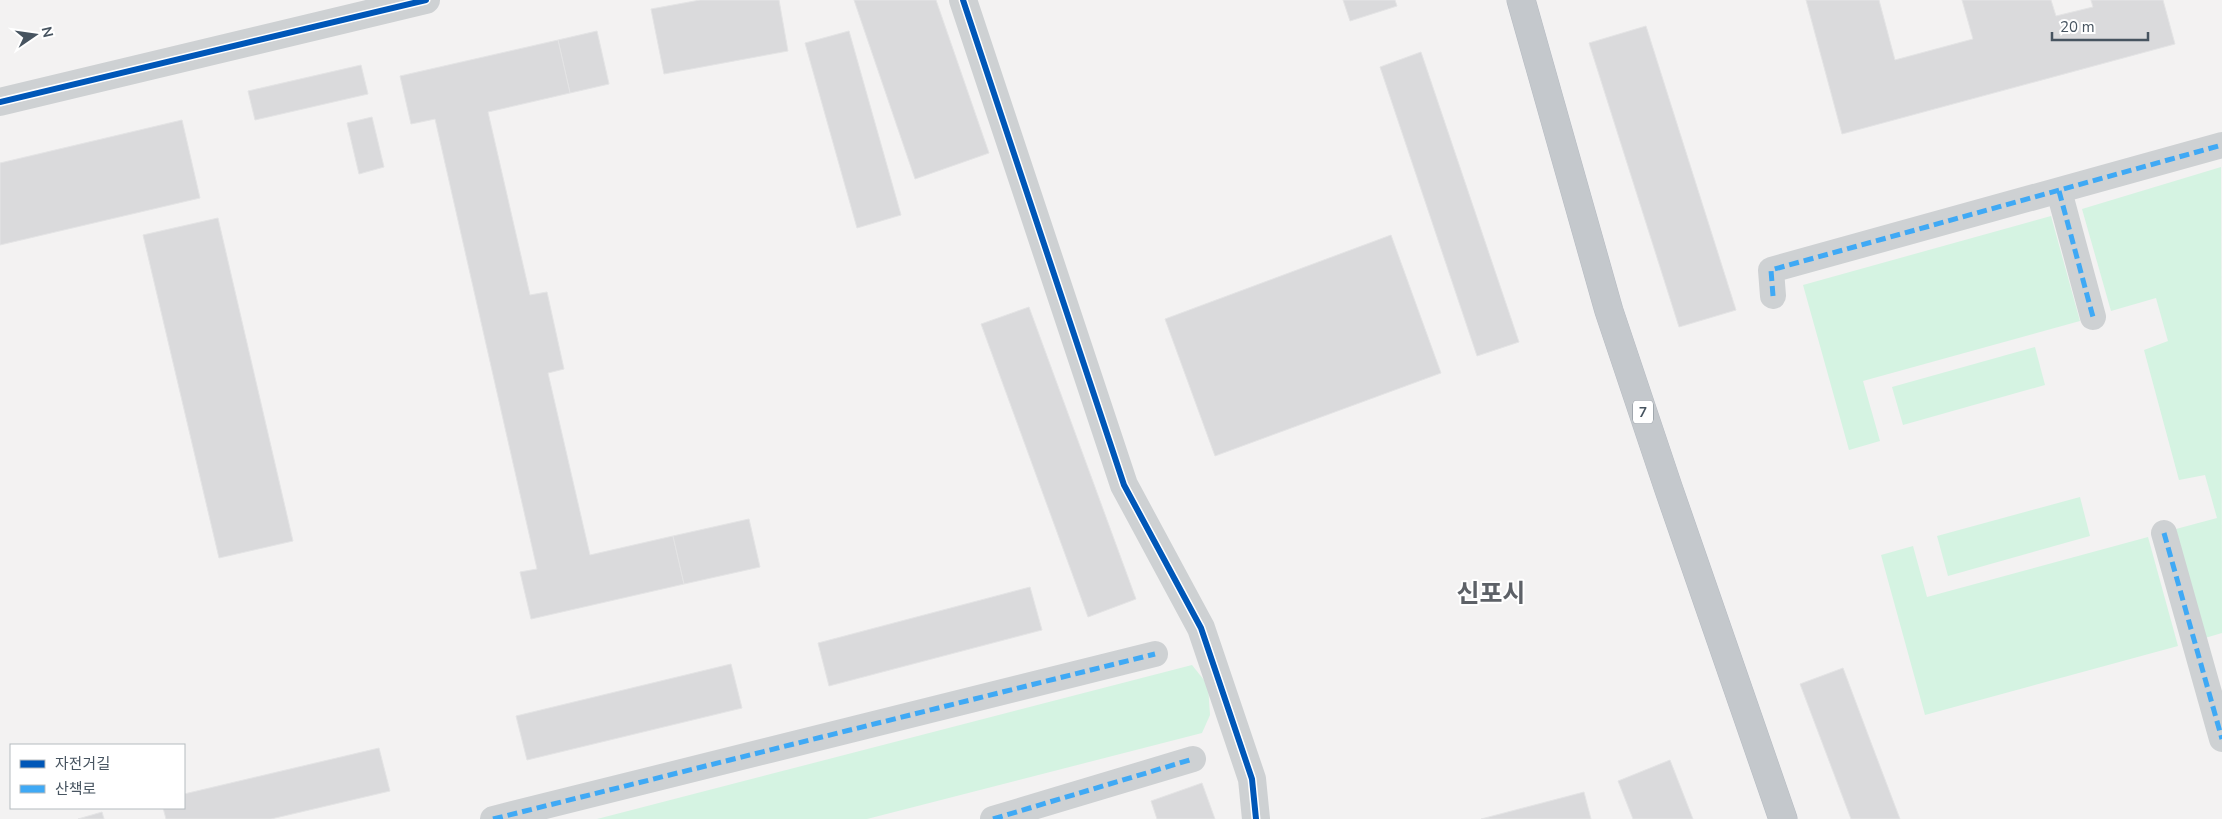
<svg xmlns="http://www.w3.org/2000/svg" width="2222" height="819" font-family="'Nunito Sans','Noto Sans KR',sans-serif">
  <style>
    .green { fill: #d5f3e2 }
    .building { fill: #dadadc; stroke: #e4e4e5 }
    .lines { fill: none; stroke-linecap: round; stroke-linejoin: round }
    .trunk-casing { stroke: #b6bbc2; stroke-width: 29 }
    .pedestrian { stroke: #ced1d3; stroke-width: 26 }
    .minor { stroke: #ced1d3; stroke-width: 28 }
    .tertiary { stroke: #ced1d3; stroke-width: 28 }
    .trunk { stroke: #c4c8cc; stroke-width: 28 }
    .quiet { stroke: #3fa9f5; stroke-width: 5; stroke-dasharray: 10 5; stroke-linecap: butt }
    .cycleway-casing { stroke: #fff; stroke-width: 9 }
    .cycleway { stroke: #0057b8; stroke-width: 6 }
    .labels { text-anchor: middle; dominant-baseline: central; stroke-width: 4; stroke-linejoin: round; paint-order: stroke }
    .shield { fill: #fff; stroke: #7e8790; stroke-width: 1 }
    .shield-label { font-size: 14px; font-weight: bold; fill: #475460 }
    .town-label { font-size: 25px; font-weight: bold; fill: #5d6167; stroke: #fff }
  </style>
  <rect width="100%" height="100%" fill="#f3f2f2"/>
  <g class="green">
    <path d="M2221,167L2222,633L2205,638L2176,529L2217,518L2205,475L2179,480L2144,350L2168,341L2156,298L2111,311L2082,209Z"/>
    <path d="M2051,216L2080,321L1863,381L1880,441L1849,450L1803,285Z"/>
    <path d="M2035,347L2045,385L1903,425L1892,387Z"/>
    <path d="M2080,497L2090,536L1948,576L1937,536Z"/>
    <path d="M2148,537L2178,646L1925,715L1881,555L1913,546L1927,597Z"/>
    <path d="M1192,665L1208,685L1210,715L1202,733L867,819H597Z"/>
  </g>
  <g class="building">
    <path d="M700,0H779L788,51L664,74L651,9Z"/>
    <path d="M854,0H936L989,153L915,179Z"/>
    <path d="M1343,0H1395L1397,6L1350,21Z"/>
    <path d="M1806,0H1879L1895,60L1973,39L1962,0H2051L2056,16L2093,7L2091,0H2163L2175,44L1842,134Z"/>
    <path d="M1646,26L1736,310L1679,327L1589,43Z"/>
    <path d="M597,31L609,84L570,93L558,40Z"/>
    <path d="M849,31L901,215L857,228L805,43Z"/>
    <path d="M558,40L570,93L488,112L530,295L547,292L564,369L548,373L590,555L673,536L684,584L531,619L520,572L537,569L435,119L411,124L400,76Z"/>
    <path d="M1421,52L1519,342L1477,356L1380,67Z"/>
    <path d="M361,65L368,94L255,120L248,91Z"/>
    <path d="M372,117L384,167L359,174L347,123Z"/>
    <path d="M182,120L200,198L0,245V163Z"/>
    <path d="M218,218L293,541L219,558L143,235Z"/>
    <path d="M1391,235L1441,373L1215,456L1165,319Z"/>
    <path d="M1029,307L1136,599L1088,617L981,324Z"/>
    <path d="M749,519L760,567L684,584L673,536Z"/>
    <path d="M1030,587L1042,630L829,686L818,643Z"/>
    <path d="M731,664L742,708L527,760L516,716Z"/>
    <path d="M1843,668L1867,732L1900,819H1851L1800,684Z"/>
    <path d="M379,748L390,791L271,819H166L163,808H184V794Z"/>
    <path d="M1670,760L1693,819H1633L1618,781Z"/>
    <path d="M1202,783L1215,819H1157L1151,801Z"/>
    <path d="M1584,792L1591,819H1481Z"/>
    <path d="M102,812L104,819H78Z"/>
  </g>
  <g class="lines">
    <g class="trunk-casing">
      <path id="trunk" d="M1521,0L1609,311L1668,487L1783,819"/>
    </g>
    <g class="pedestrian">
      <path d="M2059,191L2093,317"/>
      <path d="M1773,296L1771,270L2222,145"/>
      <path d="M2164,533L2222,739"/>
      <path d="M493,819L1155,654"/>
      <path d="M993,819L1193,759"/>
    </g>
    <path class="minor" d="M963,0L1124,485L1201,628L1252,779L1256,819"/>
    <path class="tertiary" d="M0,102L426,0"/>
    <use href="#trunk" class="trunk"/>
    <g class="quiet">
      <path d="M2059,191L2093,317"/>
      <path d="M1773,296L1771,270L2222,145"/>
      <path d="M2164,533L2222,739"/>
      <path d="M493,819L1155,654"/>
      <path d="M993,819L1193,759"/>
    </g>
    <g class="cycleway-casing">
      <g id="cycleway">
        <path d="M963,0L1124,485L1201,628L1252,779L1256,819"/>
        <path d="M0,102L426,0"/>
      </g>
    </g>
    <use href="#cycleway" class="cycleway"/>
  </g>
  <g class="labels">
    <rect class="shield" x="1633" y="400.5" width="20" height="23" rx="4"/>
    <g class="shield-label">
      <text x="1643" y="412">7</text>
    </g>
    <g class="town-label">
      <text x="1491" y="594">신포시</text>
    </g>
  </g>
  <rect x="10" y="744" width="175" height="65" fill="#ffffff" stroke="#b5bbbf"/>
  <rect x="20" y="760" width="25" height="8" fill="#0057b8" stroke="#b5bbbf"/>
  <text x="55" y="769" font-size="15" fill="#475460">자전거길</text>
  <rect x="20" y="785" width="25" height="8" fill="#3fa9f5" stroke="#b5bbbf"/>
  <text x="55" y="794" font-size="15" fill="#475460">산책로</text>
  <g transform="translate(35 35) rotate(77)" stroke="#ffffff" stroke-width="4" paint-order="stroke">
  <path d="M0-4L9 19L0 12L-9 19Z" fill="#475460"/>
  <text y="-8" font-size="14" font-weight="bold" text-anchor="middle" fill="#475460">N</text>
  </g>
  <path d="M2052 32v8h96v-8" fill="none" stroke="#475460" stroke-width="2.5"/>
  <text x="2060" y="32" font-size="15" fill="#475460" stroke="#ffffff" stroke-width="4" paint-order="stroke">20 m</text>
</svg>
